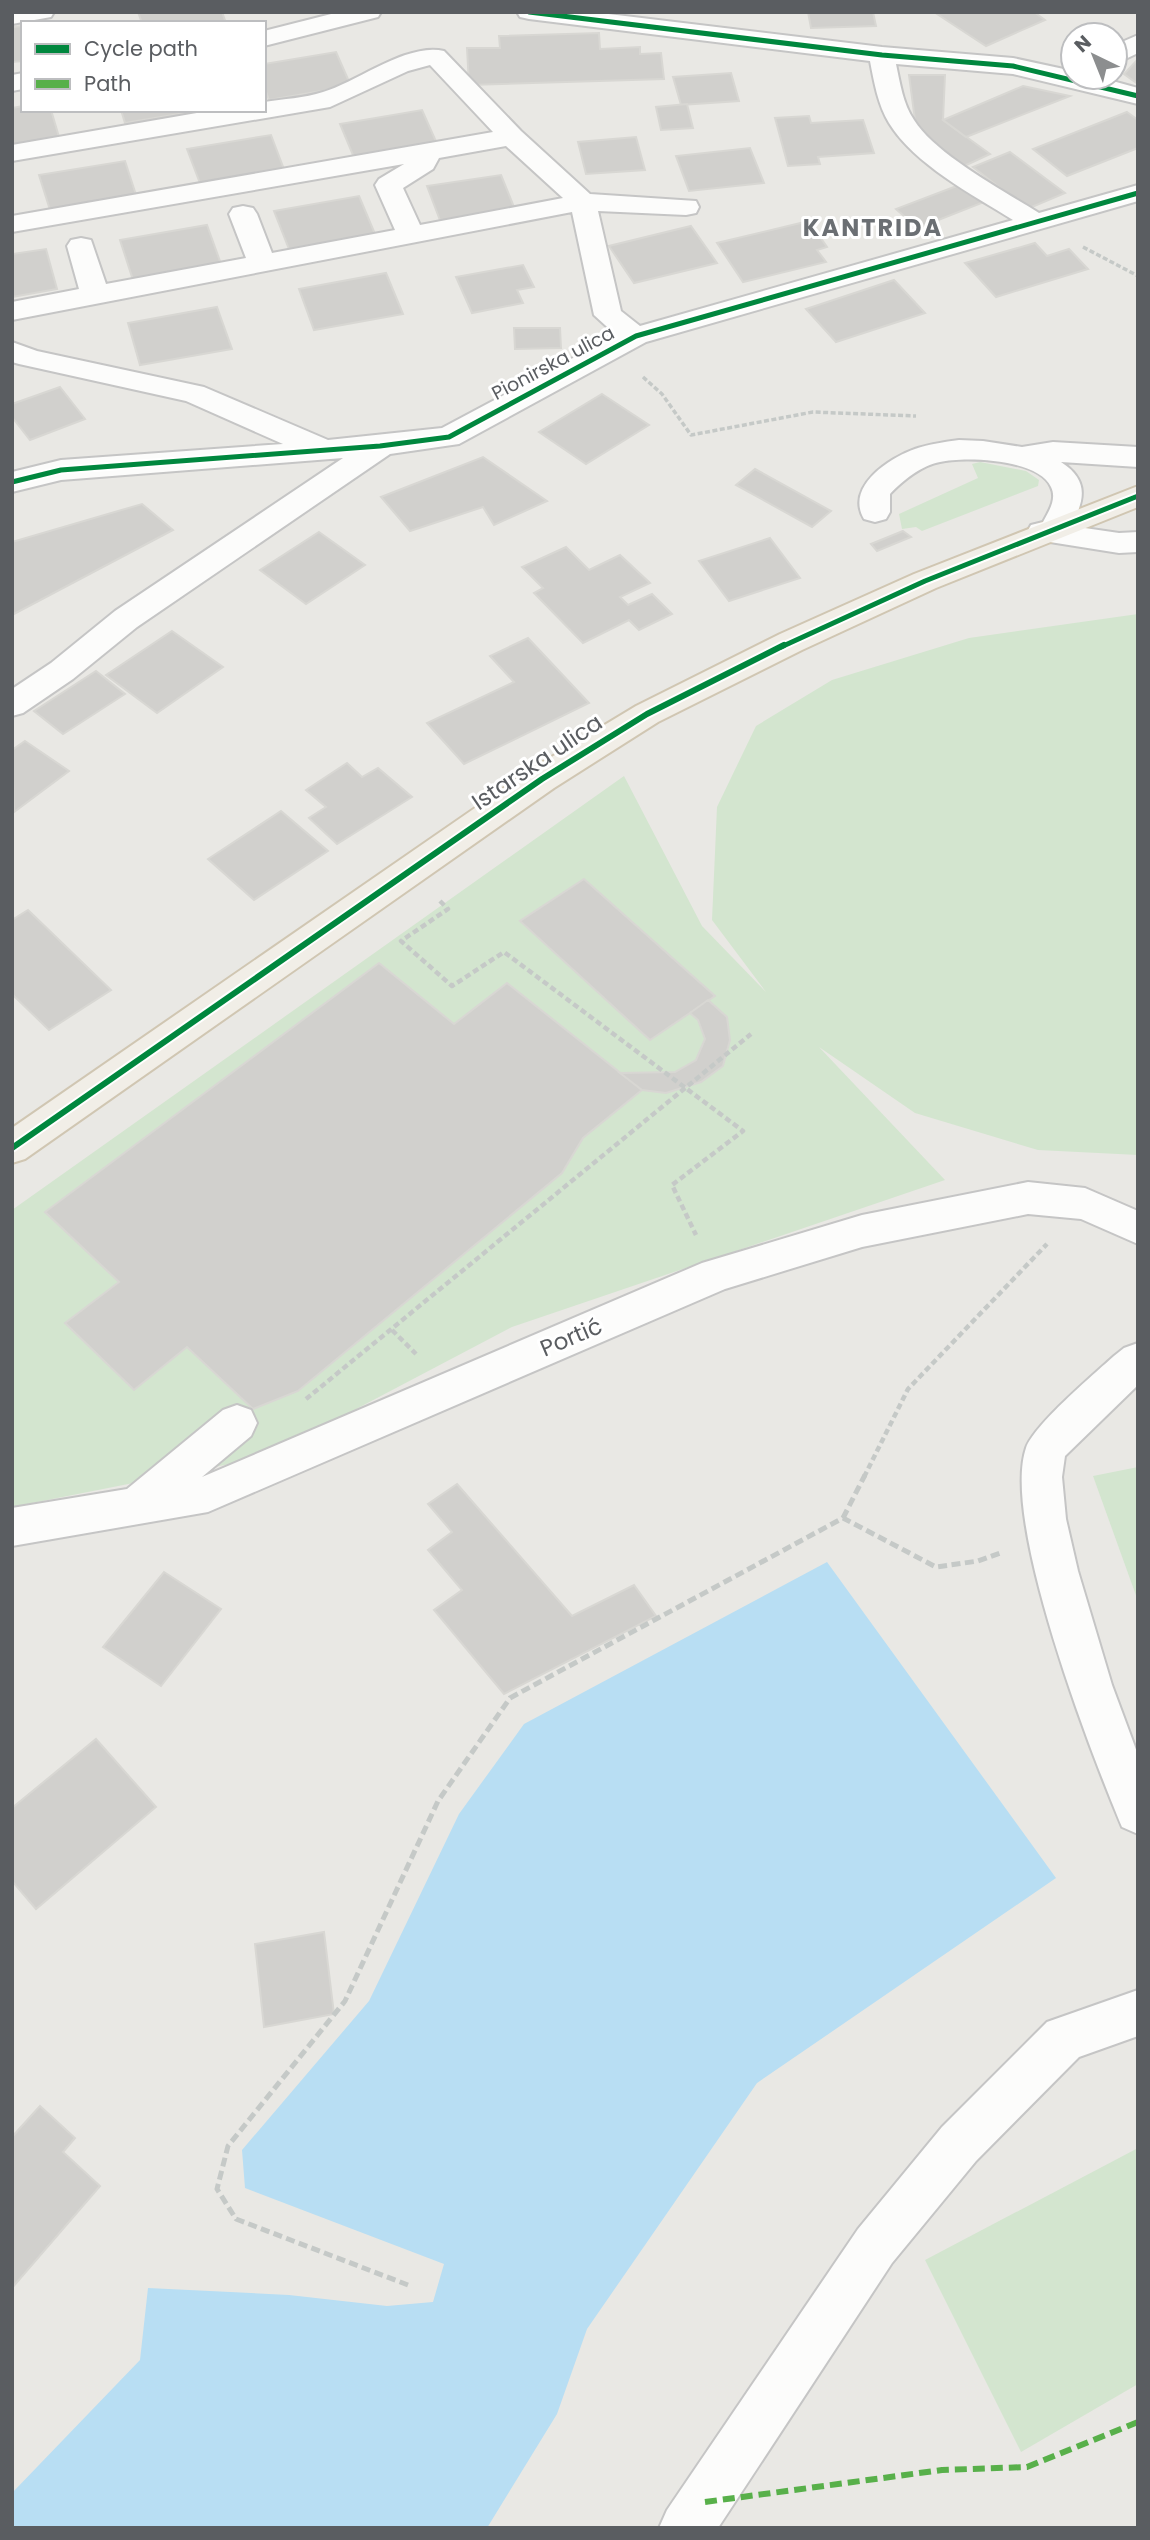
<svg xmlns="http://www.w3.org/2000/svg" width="1150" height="2540" font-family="Poppins,sans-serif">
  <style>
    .green { fill: #d3e5cf }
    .water { fill: #b8def3 }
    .building { fill: #d1d0cd; stroke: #d8d7d3; stroke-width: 2 }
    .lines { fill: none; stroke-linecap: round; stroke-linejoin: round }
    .minor-casing { stroke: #c5c5c5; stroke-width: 4 }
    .major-casing { stroke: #d0c6b2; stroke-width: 4 }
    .path-far2 { stroke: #c5c9c7; stroke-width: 3.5; stroke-dasharray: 5 2.5; stroke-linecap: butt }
    .path-far1 { stroke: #c5c9c7; stroke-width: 4.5; stroke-dasharray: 6 3.5; stroke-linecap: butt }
    .path { stroke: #c5c9c7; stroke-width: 5; stroke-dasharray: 9 4.5; stroke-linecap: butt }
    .minor { fill: #fcfcfb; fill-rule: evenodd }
    .major { fill: #f1eee7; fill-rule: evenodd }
    .quiet { stroke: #58b04a; stroke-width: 6; stroke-dasharray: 12 6; stroke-linecap: butt }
    .cycleway-far1-casing { stroke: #fff; stroke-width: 9 }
    .cycleway-casing { stroke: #fff; stroke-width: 10 }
    .cycleway-far1 { stroke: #00873e; stroke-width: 5 }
    .cycleway { stroke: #00873e; stroke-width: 6 }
    .labels { text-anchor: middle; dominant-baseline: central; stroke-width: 6; stroke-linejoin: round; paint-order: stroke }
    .far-street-label { font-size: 19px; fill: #5a5d61; stroke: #fff }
    .street-label { font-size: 23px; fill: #5a5d61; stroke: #fff }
    .far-district-label { font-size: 24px; font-weight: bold; letter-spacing: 2px; fill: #6b6f73; stroke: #fff }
  </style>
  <rect width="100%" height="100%" fill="#e9e8e4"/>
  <g class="green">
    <path d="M980,462L1026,471L1039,480L1038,486L922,531L916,527L902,529L899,514L978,478L972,464Z"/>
    <path d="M1138,614V1155L1038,1150L915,1113L819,1047L945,1180L512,1327L265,1457L12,1507V1210L624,776L702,926L766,992L712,920L717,807L756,726L832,680L969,638Z"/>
    <path d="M1138,1467V1601L1093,1476Z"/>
    <path d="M1138,2148V2384L1021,2452L925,2260Z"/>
  </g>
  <path class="water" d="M827,1562L1056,1878L757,2083L587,2329L557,2414L487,2528H12V2493L140,2360L148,2288L289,2295L387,2306L433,2302L444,2264L245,2188L242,2150L369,2001L459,1814L524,1724Z"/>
  <g class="building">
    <path d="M138,12H222L226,23H142Z"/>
    <path d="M808,12H873L876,26L811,28Z"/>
    <path d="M934,12H1034L1045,20L986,46Z"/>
    <path d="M23,26V61L12,62V27Z"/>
    <path d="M599,33L600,49L640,47V54L661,53L664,79L469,85L467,48H500L499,36Z"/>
    <path d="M336,52L351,86L269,100L264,86V64Z"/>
    <path d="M1138,59V84L1124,74Z"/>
    <path d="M731,73L739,101L681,105L673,77Z"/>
    <path d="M909,75H945L943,120L990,154L962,167L916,128Z"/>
    <path d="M1023,86L1070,96L966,137L943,120Z"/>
    <path d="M687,104L693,128L661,130L656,107Z"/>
    <path d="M23,106V110H51L59,137L12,145V108Z"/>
    <path d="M121,110H203L125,123Z"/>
    <path d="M422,110L438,146L355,160L340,124Z"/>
    <path d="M1127,112L1138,120V148L1067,176L1033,149Z"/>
    <path d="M809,116L811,123L863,120L874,153L818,157L820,164L788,166L775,118Z"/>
    <path d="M271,135L285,172L201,186L187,149Z"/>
    <path d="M636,137L645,170L586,174L578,142Z"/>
    <path d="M750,148L764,183L689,191L676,156Z"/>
    <path d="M1010,152L1065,193L1027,209L973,167Z"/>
    <path d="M125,161L137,198L51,213L39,175Z"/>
    <path d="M501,175L516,212L441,223L427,186Z"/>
    <path d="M962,184L984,202L918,228L896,209Z"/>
    <path d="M359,196L375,234L289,249L274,211Z"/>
    <path d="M809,221L827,247L817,250L826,262L743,282L717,243Z"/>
    <path d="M207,225L221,264L133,280L120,240Z"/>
    <path d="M691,226L717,263L634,283L609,246Z"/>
    <path d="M1035,243L1047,256L1069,249L1088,269L996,297L965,263Z"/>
    <path d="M46,249L57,289L12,297V254Z"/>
    <path d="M523,265L534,287L517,290L523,303L472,313L456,277Z"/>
    <path d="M386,273L403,314L314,330L299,289Z"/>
    <path d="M894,280L925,313L836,342L806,309Z"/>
    <path d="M217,307L232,349L140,365L128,323Z"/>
    <path d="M514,328H560L561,348L515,349Z"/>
    <path d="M60,387L85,419L30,440L12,417V404Z"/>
    <path d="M602,394L649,425L586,464L539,432Z"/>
    <path d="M483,457L547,501L494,525L483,507L410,531L381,497Z"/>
    <path d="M755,469L831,511L812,527L736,485Z"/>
    <path d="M142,504L173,530L12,615V542Z"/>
    <path d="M903,531L911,537L877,551L871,544Z"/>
    <path d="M319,532L365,565L306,604L260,570Z"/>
    <path d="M770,538L800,578L729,601L699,561Z"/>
    <path d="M566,547L589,570L620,555L650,583L620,597L628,605L652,594L672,614L639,630L629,620L583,643L534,593L543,588L522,567Z"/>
    <path d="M172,631L223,667L157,713L106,675Z"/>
    <path d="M528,638L589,703L464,764L427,723L514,682L490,656Z"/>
    <path d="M96,671L125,694L63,734L34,711Z"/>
    <path d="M25,741L69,771L14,812L12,750Z"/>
    <path d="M347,763L362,777L378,768L412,797L337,844L309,818L326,807L306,790Z"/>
    <path d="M281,811L328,851L254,900L208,859Z"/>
    <path d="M584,879L715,996L650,1040L520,921Z"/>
    <path d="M28,910L111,990L49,1030L12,994V920Z"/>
    <path d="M379,963L454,1024L507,983L642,1090L583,1138L562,1173L298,1391L253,1409L187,1347L134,1390L65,1323L119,1282L45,1212Z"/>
    <path d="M708,1000L727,1017L730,1040L723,1066L701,1082L666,1093L642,1090L620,1073L675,1072L696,1060L705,1039L698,1020L690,1013Z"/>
    <path d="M457,1484L572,1616L634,1585L656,1616L504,1694L434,1610L462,1590L428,1550L452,1532L428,1504Z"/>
    <path d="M164,1572L221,1609L161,1686L103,1647Z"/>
    <path d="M96,1739L156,1807L36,1909L12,1881V1808Z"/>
    <path d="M324,1932L334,2014L264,2027L255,1944Z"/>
    <path d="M40,2106L75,2138L63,2152L100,2186L12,2288V2137Z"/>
  </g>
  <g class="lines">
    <g class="minor-casing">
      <g id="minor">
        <path d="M12,12H54L51,17L12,24Z"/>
        <path d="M339,12H381L378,17L264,46V31Z"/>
        <path d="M517,12H592L882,47L1013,58L1073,71V77H1098L1138,88V104L1013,74L896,64C900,83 903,104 914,120C935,154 1004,191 1039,213L1138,185V201L646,342L459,444L390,454L137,627L73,679L23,713L12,716V689L51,663L115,611L343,458L61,480L12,492V472L61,460L283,444L186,401L19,364L12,362V342L37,351L204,387L328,440L442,428L616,335L594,315L572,212L12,320V302L79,289L67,246L71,240L81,238L91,240L106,284L246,258L229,214L233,208L243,206L253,208L257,214L272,253L395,230L375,185L379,179L404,164L12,232V216L493,132L430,65L408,71L330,107L12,161V145L214,110H264V102C283,99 305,98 323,92C357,82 408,42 444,51L521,131L590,194L696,201L699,207L696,213L686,215L598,211L621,311L640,326L1013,220C973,195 914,164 889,123C878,105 874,82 870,61L529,19L520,17ZM506,146L563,198L420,225L403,188L433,169L439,158Z"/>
        <path d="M1138,35V53L1115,64V45Z"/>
        <path d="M23,73V89L12,91V75Z"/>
        <path d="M959,440L983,441L1022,447L1053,442L1138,447V467L1061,462C1089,480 1085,500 1071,526L1119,533L1138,532V552L1119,553L1031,539L1027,532L1031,525L1043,522C1049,511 1057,499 1051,487C1039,459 965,456 940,462C922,465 902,481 890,494V512L886,519L875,522L864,519C845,487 889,458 915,449C929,444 944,442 959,440Z"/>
        <path d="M1028,1182L1085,1188L1138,1211V1244L1081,1219L1028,1214L862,1247L725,1289L208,1512L12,1546V1508L127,1489L223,1410L237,1405L251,1410L257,1423L251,1436L202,1477L702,1263L862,1215Z"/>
        <path d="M1138,1343V1385L1065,1456L1062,1477L1066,1519L1078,1571L1112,1685L1138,1755V1834L1122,1827C1091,1753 1001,1521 1026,1448C1034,1425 1094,1374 1114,1356L1124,1348Z"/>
        <path d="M1138,1990V2036L1079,2057L976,2161L892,2263L718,2528H659L667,2510L858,2229L942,2127L1047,2022Z"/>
      </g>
    </g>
    <g class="major-casing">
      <path id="major" d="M1138,486V507L936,588L802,650L658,722L554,788L25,1159L12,1163V1128L530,770L636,706L780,634L914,574Z"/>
    </g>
    <g class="path-far2">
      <path d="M1083,247L1138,276"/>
      <path d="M643,377L662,394L691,435L813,412L916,416"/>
    </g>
    <g class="path-far1">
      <path d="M440,901L448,909L401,941L452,986L504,952L743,1131L672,1185L696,1235"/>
      <path d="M392,1330L416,1354"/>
      <path d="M306,1399L751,1034"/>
      <path d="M864,1477L908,1389L1047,1244"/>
    </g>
    <g class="path">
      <path d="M843,1518L865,1475"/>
      <path d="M408,2285L236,2219L217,2189L228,2146L345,2001L438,1801L510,1698L843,1518L936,1567L978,1561L1003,1552"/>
    </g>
    <use href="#minor" class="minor"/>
    <use href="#major" class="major"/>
    <path class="quiet" d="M705,2502L942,2470L1027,2467L1138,2422"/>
    <g class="cycleway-far1-casing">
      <g id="cycleway-far1">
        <path d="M529,12L882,55L1013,66L1138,96"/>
        <path d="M12,482L61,470L380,446L449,437L636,336L1138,193"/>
        <path d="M781,647L925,581L1138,496"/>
      </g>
    </g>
    <g class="cycleway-casing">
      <path id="cycleway" d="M12,1148L542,779L647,714L784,645"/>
    </g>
    <use href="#cycleway-far1" class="cycleway-far1"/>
    <use href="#cycleway" class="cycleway"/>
  </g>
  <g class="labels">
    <g class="far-street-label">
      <text transform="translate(553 363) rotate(-28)">Pionirska ulica</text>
    </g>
    <g class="street-label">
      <text transform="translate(537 762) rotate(-34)">Istarska ulica</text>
      <text transform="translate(571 1337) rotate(-23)">Portić</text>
    </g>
    <g class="far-district-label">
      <text x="873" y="227">KANTRIDA</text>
    </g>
  </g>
  <rect width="1150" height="2540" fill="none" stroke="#5a5d61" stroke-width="28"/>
  <rect x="21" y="21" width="245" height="91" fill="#ffffff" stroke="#bdbec0" stroke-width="2"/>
  <rect x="35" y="44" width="35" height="10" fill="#00873e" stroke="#bdbec0" stroke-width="2"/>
  <text x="84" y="56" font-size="21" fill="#5a5d61">Cycle path</text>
  <rect x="35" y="79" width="35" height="10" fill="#58b04a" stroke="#bdbec0" stroke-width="2"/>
  <text x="84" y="91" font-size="21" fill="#5a5d61">Path</text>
  <g transform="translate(1094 56) rotate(317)"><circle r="33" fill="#ffffff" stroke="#bdbec0" stroke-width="2"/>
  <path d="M0-5L12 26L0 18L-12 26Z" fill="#8c8e8f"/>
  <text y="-10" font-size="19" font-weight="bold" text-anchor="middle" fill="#5a5d61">N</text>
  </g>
</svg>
